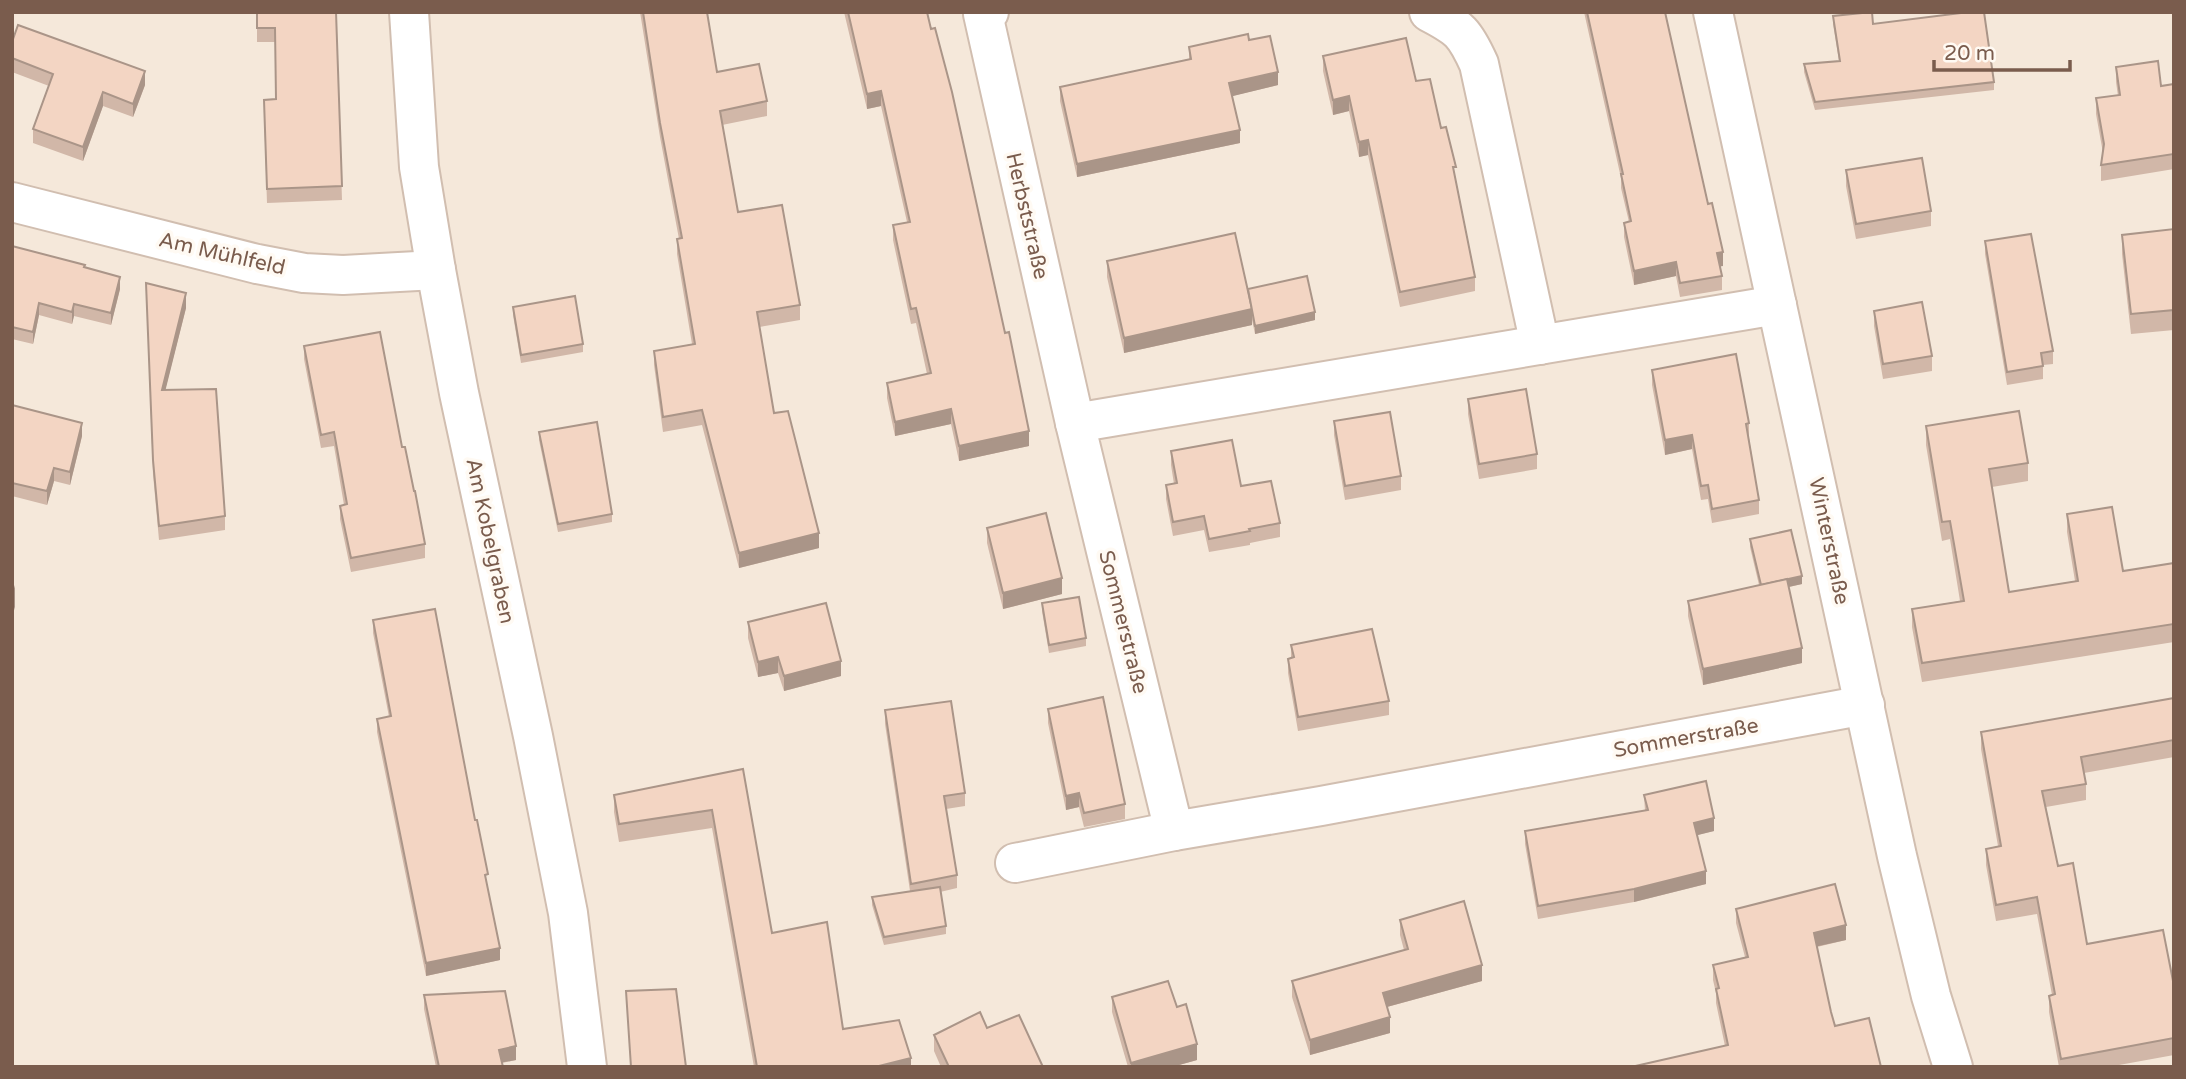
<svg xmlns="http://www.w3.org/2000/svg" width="2186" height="1079" font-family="'Varela Round',sans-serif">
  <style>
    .residential { fill: #f5e8da }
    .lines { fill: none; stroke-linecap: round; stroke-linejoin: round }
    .street-casing { stroke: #d1beb0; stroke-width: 42 }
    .street { stroke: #fff; stroke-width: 38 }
    .wall { fill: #d1b7a8 }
    .shaded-wall { fill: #aa9588 }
    .building { fill: #f3d5c3; stroke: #aa9588; stroke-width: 2 }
    .labels { text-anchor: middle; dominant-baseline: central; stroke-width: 7; stroke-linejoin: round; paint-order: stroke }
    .street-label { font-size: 21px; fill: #7a5c4d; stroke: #fffaf3 }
  </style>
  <rect width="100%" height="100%" fill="#fdf6ec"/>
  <rect class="residential" x="12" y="12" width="2162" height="1055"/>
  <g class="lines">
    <g class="street-casing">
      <g id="street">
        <path d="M409,12L419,167L436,270L459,393L533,736L568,913L587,1067"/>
        <path d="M989,12L983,14L1075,423"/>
        <path d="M1429,12C1460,28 1465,33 1479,64L1540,345"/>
        <path d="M1713,12L1897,856L1931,996L1953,1067"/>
        <path d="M12,202L257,264L304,273L343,275L436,270"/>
        <path d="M1777,305L1075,423L1174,831L1321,806L1865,705"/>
        <path d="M1015,863L1174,831"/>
      </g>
    </g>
    <use href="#street" class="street"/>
  </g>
  <g class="wall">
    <path d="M257,12H336L342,200L267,203L264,113L276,99L275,42H257Z"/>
    <path d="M640,12H707L717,72L767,101V116L722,125L738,212L800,305V320L759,327L774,413L819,548L739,568L702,425L663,432L654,365V351L692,344L677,254V239H679L660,137Z"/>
    <path d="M844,12H927L1029,446L959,461L951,424L895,436L887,398V383L927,374L916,323L911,324L893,240V225L907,222L881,106L867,109Z"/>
    <path d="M1584,12H1665L1708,204L1723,266H1720L1722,276V290L1680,297L1676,276L1634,285L1624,237V223L1629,222L1621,188V178Z"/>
    <path d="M1833,16L1873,24L1994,82V90L1815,110L1804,72V64L1839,61L1833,24Z"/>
    <path d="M1249,40L1278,85L1232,96L1240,143L1077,177L1060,101V87L1189,59V47Z"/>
    <path d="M12,42L145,85L133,117L103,106L83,161L33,143V129L49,86L12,72Z"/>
    <path d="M1323,56L1416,81L1441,128L1456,181L1475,277V291L1400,307L1368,155L1359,157L1349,111L1333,115L1323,71Z"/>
    <path d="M2116,67L2161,86L2174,84V169L2101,181V165L2103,153L2096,114V98L2118,96L2116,82Z"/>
    <path d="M1846,170L1931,211V226L1856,239L1846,186Z"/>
    <path d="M2174,229V330L2131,334L2122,254V235Z"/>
    <path d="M1985,241L2053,351V364L2043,365V379L2007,385L1985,254Z"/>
    <path d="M12,246L85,268L120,289L111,325L74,316L72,324L39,315L33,344L12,339Z"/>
    <path d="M1107,261L1248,289L1315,320L1255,334L1252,320V325L1124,353L1107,277Z"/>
    <path d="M146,283L186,308L165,390L225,516V530L159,540L153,474Z"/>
    <path d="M513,307L583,344V352L521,363L513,315Z"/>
    <path d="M1874,311L1932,356V371L1883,379L1874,326Z"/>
    <path d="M304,346L402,447L414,491L425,544V558L351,572L340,519V506L344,505L334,446L321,448L304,359Z"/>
    <path d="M1652,370L1749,423V438L1759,500V514L1712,523L1708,499L1701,500L1692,449L1665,455L1652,385Z"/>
    <path d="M1468,399L1537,454V469L1479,479L1468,414Z"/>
    <path d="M12,405L82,436L70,485L54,481L47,505L12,496Z"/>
    <path d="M1334,421L1401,476V490L1345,500L1334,435Z"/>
    <path d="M1926,426L2028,463V481L1992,487L2009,592L2075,581L2067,532V514L2123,571L2174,563V642L1922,682L1912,627V609L1960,601L1950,539L1942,541L1926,445Z"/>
    <path d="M539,432L612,514V522L558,532L539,440Z"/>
    <path d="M1171,451L1241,486L1280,523V537L1250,543V545L1209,552L1204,530L1173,536L1166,499V485L1174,484L1171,465Z"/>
    <path d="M987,528L1062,594L1003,609L987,543Z"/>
    <path d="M1750,539L1802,584L1789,587L1802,663L1703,685L1688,616V601L1759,585L1750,547Z"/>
    <path d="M1042,603L1086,638V646L1049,653L1042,611Z"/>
    <path d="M373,620L475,820L500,960L426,976L377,732V719L389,717L373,633Z"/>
    <path d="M748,622L841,676L784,691L778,673L758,677L748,638Z"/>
    <path d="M1291,645L1389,701V715L1298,731L1288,673V659L1291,658Z"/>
    <path d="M2174,698V757L2084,773L2086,784V800L2046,807L2058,866L2087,944L2174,986V1055L2108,1067H2059L2049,1012V996L2052,995L2037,914L1996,921L1986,865V849L1998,846L1981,749V732Z"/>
    <path d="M1048,709L1125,804V819L1084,827L1079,807L1066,810L1048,723Z"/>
    <path d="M885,710L965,793V806L946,809L957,875V888L940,892L946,926V934L884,945L872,905V897L910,891L885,724Z"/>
    <path d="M743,769L772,933L843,1029L911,1067H754L712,828L619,842L614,812V795Z"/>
    <path d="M1644,795L1714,831L1697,835L1706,884L1634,902L1538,919L1525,844V831L1645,811Z"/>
    <path d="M1736,909L1846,940L1817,947L1831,1012L1835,1026L1881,1067L1725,1046L1716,1003V993L1713,980V965L1745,957L1736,923Z"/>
    <path d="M1400,920L1482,981L1387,1007L1390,1033L1310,1055L1292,997V981L1404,950L1400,935Z"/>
    <path d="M424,995L516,1060L502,1063L503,1067H436L424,1009Z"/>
    <path d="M1112,997L1177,1007L1197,1060L1172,1067H1128L1112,1012Z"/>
    <path d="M987,1028L1043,1067H941L934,1051V1035Z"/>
  </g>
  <g class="shaded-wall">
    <path d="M145,71V85L133,117V104Z"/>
    <path d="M1278,72V85L1229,97V83Z"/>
    <path d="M881,91V106L867,109V94Z"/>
    <path d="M103,92V106L83,161V147Z"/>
    <path d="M1349,96V111L1333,115V100Z"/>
    <path d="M1240,130V143L1077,177V164Z"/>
    <path d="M1368,140V155L1359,157V142Z"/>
    <path d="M1723,252V266L1717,267V253Z"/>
    <path d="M1676,262V276L1634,285V271Z"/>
    <path d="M120,277V289L111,325V313Z"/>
    <path d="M186,293V308L162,404V390Z"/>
    <path d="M39,303V315L33,344V332Z"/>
    <path d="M74,304V316L72,324V312Z"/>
    <path d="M1252,309V325L1124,353V338Z"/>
    <path d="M1315,312V320L1255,334V326Z"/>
    <path d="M951,409V424L895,436V422Z"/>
    <path d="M82,423V436L70,485V472Z"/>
    <path d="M1029,431V446L959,461V446Z"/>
    <path d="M1692,435V449L1665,455V440Z"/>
    <path d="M54,468V481L47,505V491Z"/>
    <path d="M819,533V548L739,568V553Z"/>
    <path d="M1802,576V584L1761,593V585Z"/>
    <path d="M1062,578V594L1003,609V593Z"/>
    <path d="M15,585V607L12,617V595Z"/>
    <path d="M1802,648V663L1703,685V669Z"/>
    <path d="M778,657V673L758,677V662Z"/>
    <path d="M841,661V676L784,691V676Z"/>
    <path d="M1079,793V807L1066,810V796Z"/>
    <path d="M1714,818V831L1694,836V823Z"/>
    <path d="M1706,871V884L1634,902V889Z"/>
    <path d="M1846,925V940L1814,947V933Z"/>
    <path d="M500,948V960L426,976V963Z"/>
    <path d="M1482,965V981L1383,1008V993Z"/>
    <path d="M1390,1017V1033L1310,1055V1040Z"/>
    <path d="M1197,1044V1060L1172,1067H1131V1063Z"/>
    <path d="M516,1046V1060L499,1063V1050Z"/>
    <path d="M911,1058V1067H875Z"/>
  </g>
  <g class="building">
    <path d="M257,12H336L342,186L267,189L264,100L276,99L275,28H257Z"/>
    <path d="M643,12H707L717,72L759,64L767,101L720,111L738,212L782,205L800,305L757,312L774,413L788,411L819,533L739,553L702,410L663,417L654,351L695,344L677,239L682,238L660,123Z"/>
    <path d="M848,12H927L931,29L935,28L952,92L1005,333L1009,332L1029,431L959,446L951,409L895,422L887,383L931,373L916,308L911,309L893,225L910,222L881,91L867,94Z"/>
    <path d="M1587,12H1665L1708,204L1712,203L1723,252L1717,253L1722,276L1680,283L1676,262L1634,271L1624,223L1631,221L1621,174H1623Z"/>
    <path d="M1872,12L1873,24L1969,12H1984L1994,82L1815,102L1804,64L1840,61L1833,16Z"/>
    <path d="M18,25L145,71L133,104L103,92L83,147L33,129L53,74L12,58V42Z"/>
    <path d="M1248,34L1249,40L1270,36L1278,72L1229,83L1240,130L1077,164L1060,87L1191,59L1189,47Z"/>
    <path d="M1406,38L1416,81L1430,79L1441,128L1446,127L1456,167H1453L1475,277L1400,292L1368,140L1359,142L1349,96L1333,100L1323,56Z"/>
    <path d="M2158,61L2161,86L2174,84V154L2101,165L2104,144L2096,98L2120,95L2116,67Z"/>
    <path d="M1922,158L1931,211L1856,224L1846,170Z"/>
    <path d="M2174,229V310L2131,314L2122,235Z"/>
    <path d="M1235,233L1252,309L1124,338L1107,261Z"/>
    <path d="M2031,234L2053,351L2041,353L2043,366L2007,372L1985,241Z"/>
    <path d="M12,246L85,265L84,267L120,277L111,313L74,304L72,312L39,303L33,332L12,327Z"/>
    <path d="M1307,276L1315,312L1255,326L1248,289Z"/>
    <path d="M146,283L186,293L162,390L216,389L225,516L159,526L153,460Z"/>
    <path d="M575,296L583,344L521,355L513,307Z"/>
    <path d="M1922,302L1932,356L1883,364L1874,311Z"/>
    <path d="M380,332L402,447H405L414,491H415L425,544L351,558L340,506L347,504L334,432L321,435L304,346Z"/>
    <path d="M1736,354L1749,423L1746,424L1759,500L1712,509L1708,485L1701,486L1692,435L1665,440L1652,370Z"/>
    <path d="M1526,389L1537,454L1479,464L1468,399Z"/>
    <path d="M12,405L82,423L70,472L54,468L47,491L12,483Z"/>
    <path d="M2019,411L2028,463L1989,469L2009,592L2078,581L2067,514L2112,507L2123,571L2174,563V624L1922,663L1912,609L1964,601L1950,521L1942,522L1926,426Z"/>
    <path d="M1390,412L1401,476L1345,486L1334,421Z"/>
    <path d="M597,422L612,514L558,524L539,432Z"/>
    <path d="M1232,440L1241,486L1271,481L1280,523L1249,529L1250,531L1209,539L1204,516L1173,522L1166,485L1177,483L1171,451Z"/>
    <path d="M1046,513L1062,578L1003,593L987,528Z"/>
    <path d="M1791,530L1802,576L1761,585L1750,539Z"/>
    <path d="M1787,579L1802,648L1703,669L1688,601Z"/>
    <path d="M1079,597L1086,638L1049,645L1042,603Z"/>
    <path d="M826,603L841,661L784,676L778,657L758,662L748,622Z"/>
    <path d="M435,609L475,820H477L488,874L485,875L500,948L426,963L377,719L391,716L373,620Z"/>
    <path d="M1372,629L1389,701L1298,717L1288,659L1294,657L1291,645Z"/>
    <path d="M1103,697L1125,804L1084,813L1079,793L1066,796L1048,709Z"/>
    <path d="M2174,698V740L2081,757L2086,784L2042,791L2058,866L2073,863L2087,944L2163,930L2174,986V1038L2061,1059L2049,996L2055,994L2037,897L1996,905L1986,849L2001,846L1981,732Z"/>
    <path d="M951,701L965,793L944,796L957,875L911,884L885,710Z"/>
    <path d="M743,769L772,933L827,922L843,1029L899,1020L911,1058L875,1067H757L712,810L619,824L614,795Z"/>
    <path d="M1706,781L1714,818L1694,823L1706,871L1634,889L1538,906L1525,831L1648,810L1644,795Z"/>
    <path d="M1835,884L1846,925L1814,933L1831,1012L1835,1026L1869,1018L1881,1067H1631L1728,1045L1716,989L1719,988L1713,965L1748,957L1736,909Z"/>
    <path d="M940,887L946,926L884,937L872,897Z"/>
    <path d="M1464,901L1482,965L1383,993L1390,1017L1310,1040L1292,981L1408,949L1400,920Z"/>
    <path d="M1168,981L1177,1007L1186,1004L1197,1044L1131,1063L1112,997Z"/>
    <path d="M676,989L686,1067H631L626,991Z"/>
    <path d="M505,991L516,1046L499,1050L503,1067H439L424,995Z"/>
    <path d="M980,1012L987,1028L1019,1015L1043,1067H949L934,1035Z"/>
  </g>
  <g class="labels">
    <g class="street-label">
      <text transform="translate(1027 216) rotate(77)">Herbststraße</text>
      <text transform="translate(222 254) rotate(13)">Am Mühlfeld</text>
      <text transform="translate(490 541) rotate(78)">Am Kobelgraben</text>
      <text transform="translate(1829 541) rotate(78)">Winterstraße</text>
      <text transform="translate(1123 622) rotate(76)">Sommerstraße</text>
      <text transform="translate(1686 738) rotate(-10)">Sommerstraße</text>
    </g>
  </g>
  <rect width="2186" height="1079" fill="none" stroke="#7a5c4d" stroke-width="28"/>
  <path d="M1934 60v10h136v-10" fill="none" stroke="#7a5c4d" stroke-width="3.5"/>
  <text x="1944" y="60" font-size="21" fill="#7a5c4d" stroke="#fffaf3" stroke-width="5" paint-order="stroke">20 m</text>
</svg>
